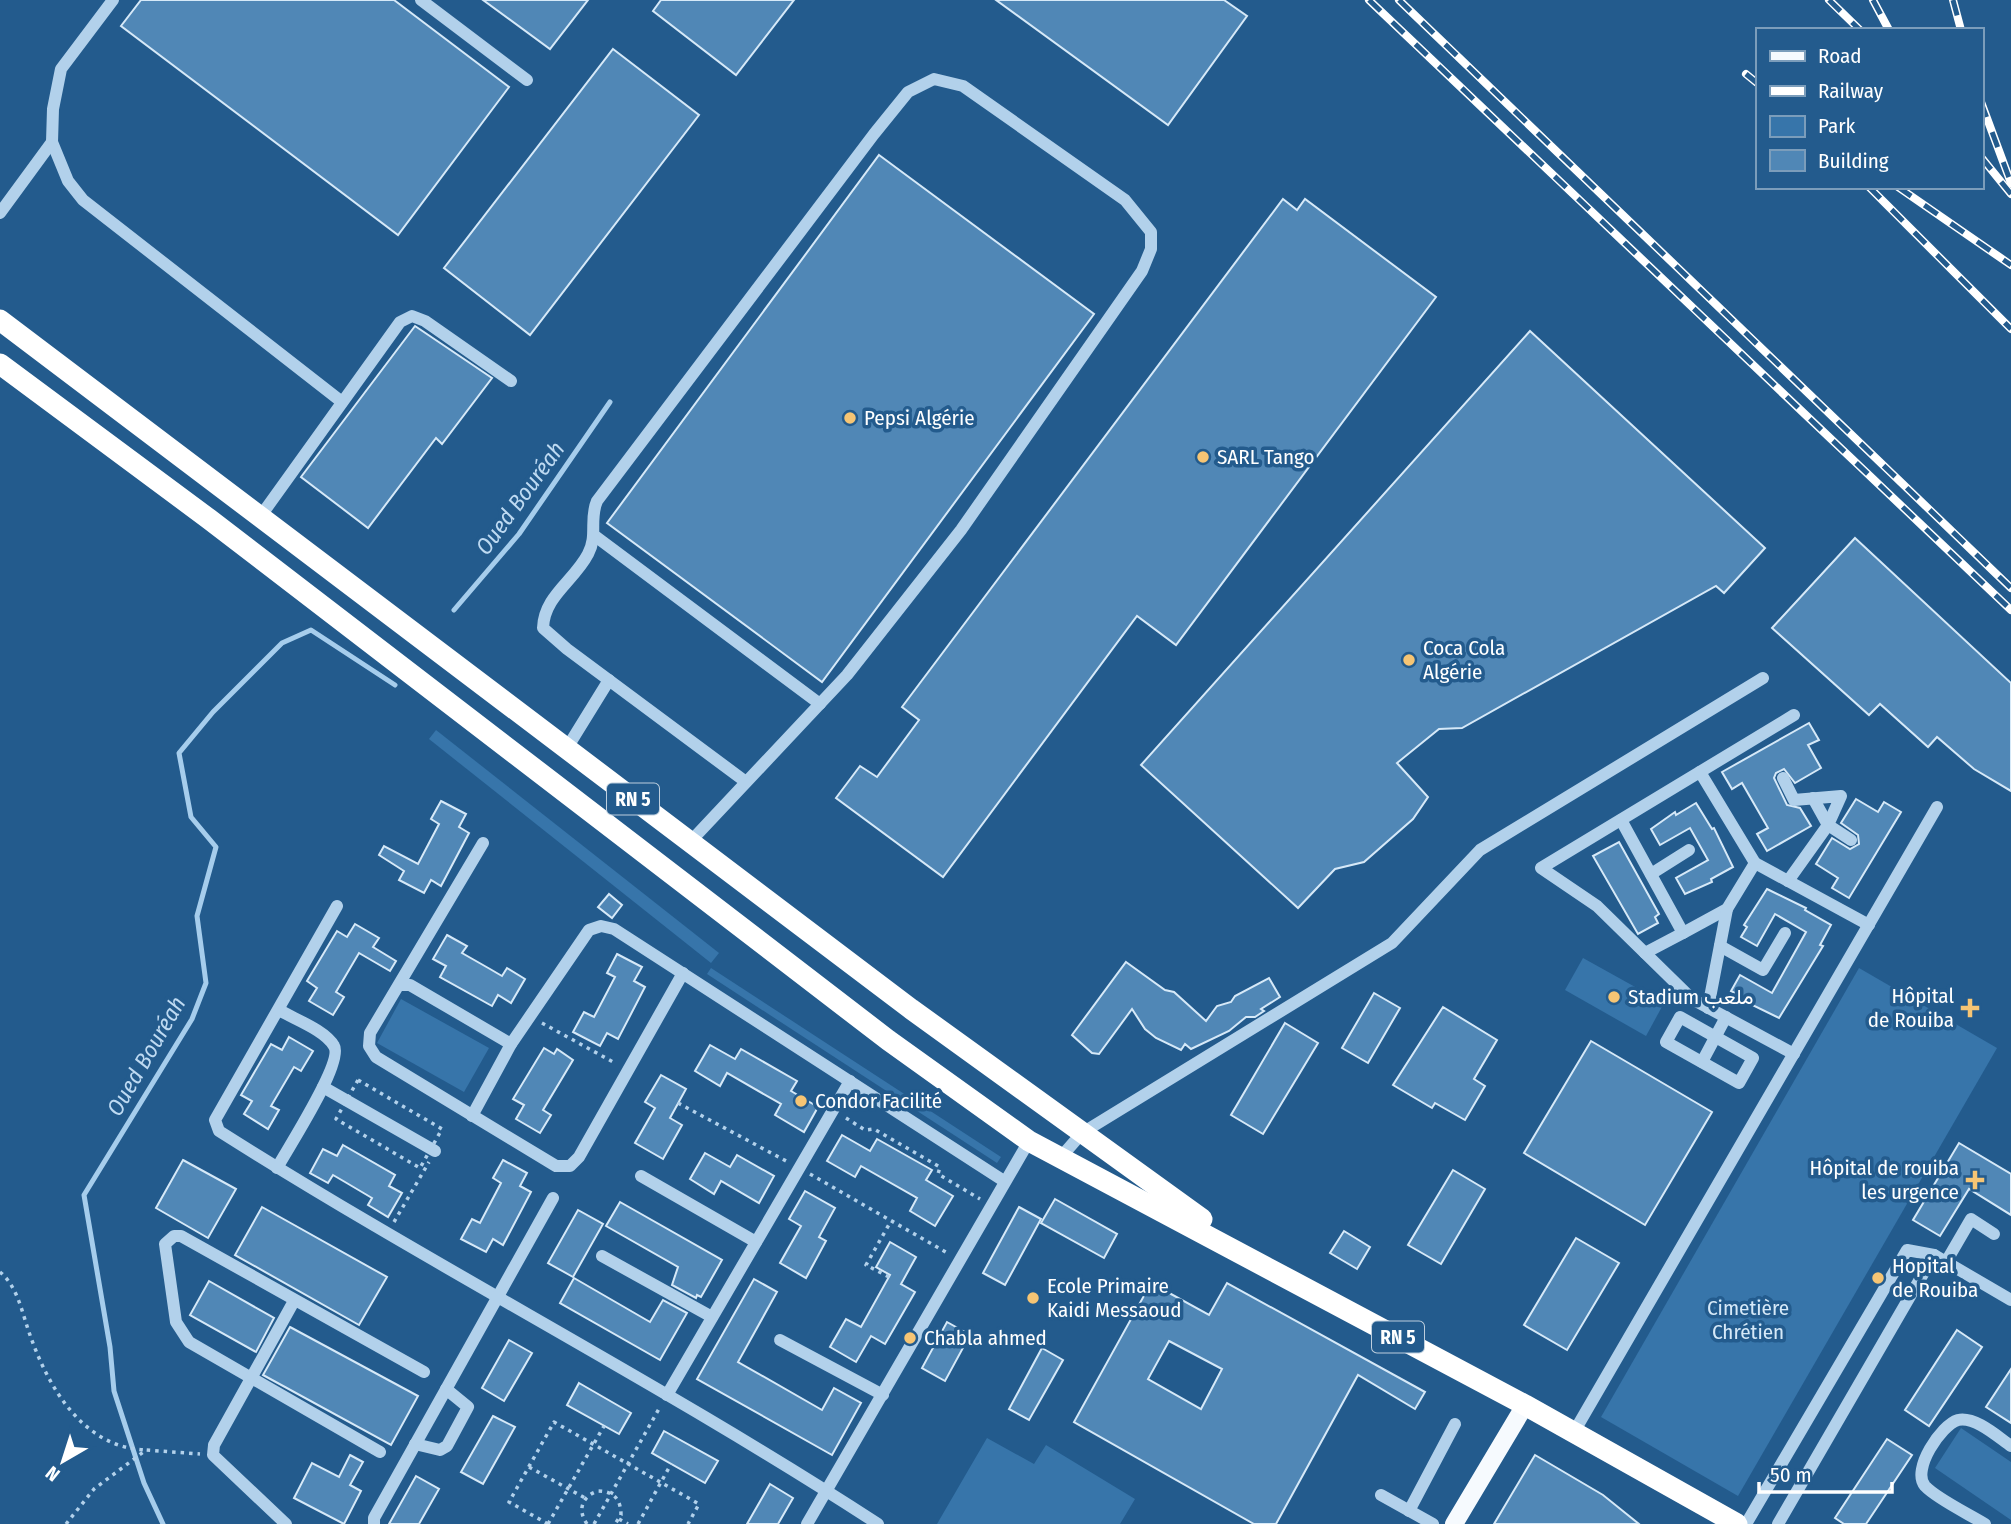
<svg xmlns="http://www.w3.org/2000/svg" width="2011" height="1524" font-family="'Fira Sans Condensed',Vazirmatn,sans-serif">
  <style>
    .green { fill: #3775aa }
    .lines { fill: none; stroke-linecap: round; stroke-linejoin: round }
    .stream { stroke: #a6cdec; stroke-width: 5 }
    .building { fill: #5087b6; stroke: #d6e9f8; stroke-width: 2; fill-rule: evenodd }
    .path { stroke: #b2d1eb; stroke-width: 3.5; stroke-dasharray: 3.5 5; stroke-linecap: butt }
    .minor { stroke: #b2d1eb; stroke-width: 12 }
    .major { stroke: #f6fafe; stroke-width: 18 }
    .highway { stroke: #fff; stroke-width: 21 }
    .rail-casing { stroke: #fff; stroke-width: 8 }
    .rail { stroke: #235b8d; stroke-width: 5; stroke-dasharray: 16; stroke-linecap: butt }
    .poi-dot { fill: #f6c574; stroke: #235b8d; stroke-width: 2.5 }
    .labels { text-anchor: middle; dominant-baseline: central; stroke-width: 7; stroke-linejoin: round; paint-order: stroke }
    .shield { fill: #235b8d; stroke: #bdcedd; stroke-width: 2 }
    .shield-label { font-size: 19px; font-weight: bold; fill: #fff }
    .poi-label { font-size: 21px; fill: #fff; stroke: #235b8d; text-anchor: start }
    .park-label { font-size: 21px; fill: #d6e9f8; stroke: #235b8d }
    .water-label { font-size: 23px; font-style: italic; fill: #bedaf2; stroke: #235b8d }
  </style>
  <rect width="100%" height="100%" fill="#235b8d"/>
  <g class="green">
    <path d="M436,730L719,953L711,963L429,739Z"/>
    <path d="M1583,958L1664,1003L1646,1036L1565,990Z"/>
    <path d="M711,968L1001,1157L997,1163L707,974Z"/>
    <path d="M1859,968L1997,1048L1738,1496L1601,1417Z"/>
    <path d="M401,999L489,1048L464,1092L377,1043Z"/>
    <path d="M1961,1428L2011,1462V1520L1935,1468Z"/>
    <path d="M987,1438L1034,1464L1046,1445L1135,1499L1120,1524H937Z"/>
  </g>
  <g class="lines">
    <g class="stream">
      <path d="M454,610L519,534L610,402"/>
      <path d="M163,1524L144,1483L114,1391L110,1347L84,1195L192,1019L206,983L197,916L216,847L191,817L179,753L213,712L282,643L311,630L395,685"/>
    </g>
  </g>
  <g class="building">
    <path d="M141,0H394L509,87L398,235L121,26Z"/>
    <path d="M483,0H588L550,49Z"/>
    <path d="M661,0H794L736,75L653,11Z"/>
    <path d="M996,0H1224L1247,16L1168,125Z"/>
    <path d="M613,49L699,115L530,335L444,268Z"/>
    <path d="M879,155L1094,314L822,682L607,523Z"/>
    <path d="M1283,199L1297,210L1305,199L1436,297L1176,645L1137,616L943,877L836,798L860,766L877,777L919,720L902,707Z"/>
    <path d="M415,326L492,378L442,444L436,438L368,528L301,477Z"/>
    <path d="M1530,331L1765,548L1724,593L1716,586L1462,728L1439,729L1397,763L1428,797L1413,819L1364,862L1335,869L1298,908L1141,765Z"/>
    <path d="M1855,538L2011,683V791L1974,769L1937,737L1928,747L1880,704L1869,715L1772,628Z"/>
    <path d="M1809,723L1819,740L1808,745L1821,768L1795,783L1784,769L1776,773L1774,778L1787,805L1800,808L1811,826L1767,851L1757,834L1768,828L1742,783L1732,789L1722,772Z"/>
    <path d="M1856,799L1878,812L1884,802L1901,812L1849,898L1832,888L1838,878L1816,864L1832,838L1850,849L1859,844L1858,835L1841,823Z"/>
    <path d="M441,801L466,814L459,827L469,833L441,886L431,880L424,893L399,880L404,871L379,855L384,846L418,864L439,824L431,819Z"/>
    <path d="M1696,803L1712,829L1714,828L1733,867L1711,879L1712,882L1685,894L1676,878L1708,860L1690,828L1660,845L1651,829L1675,812L1676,815Z"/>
    <path d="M1619,842L1659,914L1655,917L1658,923L1638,934L1593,856Z"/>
    <path d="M1767,889L1806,908L1805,910L1831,925L1820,945L1823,946L1779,1018L1740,999L1742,997L1731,991L1740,975L1772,993L1806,932L1775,914L1757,946L1741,937L1747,927L1744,925Z"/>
    <path d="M609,894L622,905L612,918L598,907Z"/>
    <path d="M355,924L379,938L373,947L396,961L390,971L359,953L336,992L344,997L333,1015L309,1001L317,988L307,981L337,931L347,937Z"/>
    <path d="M447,935L467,946L462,953L490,969L502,976L507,968L525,979L511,1003L498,995L492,1006L440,977L446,966L433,959Z"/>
    <path d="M617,954L642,967L634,981L645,987L618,1039L607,1033L600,1046L573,1032L584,1012L594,1017L615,977L607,973Z"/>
    <path d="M1126,962L1165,990L1174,992L1206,1021L1217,1006L1231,1002L1235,996L1269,978L1280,997L1261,1009L1264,1011L1255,1017H1246L1229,1031L1191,1049L1185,1044L1181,1050L1156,1038L1145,1029L1132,1009L1099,1054L1092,1053L1072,1035Z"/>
    <path d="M1374,993L1400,1008L1368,1063L1342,1048Z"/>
    <path d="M1443,1007L1497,1040L1474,1079L1485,1086L1465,1120L1435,1103L1432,1108L1393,1085Z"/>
    <path d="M1285,1023L1318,1043L1263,1134L1231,1115Z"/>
    <path d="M289,1037L313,1051L301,1071L294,1067L271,1106L279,1110L268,1129L244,1114L252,1101L241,1095L271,1044L282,1050Z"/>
    <path d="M1591,1041L1712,1112L1645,1225L1524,1153Z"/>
    <path d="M710,1045L735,1059L741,1049L797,1081L791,1091L818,1107L804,1132L775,1115L781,1104L727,1073L720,1086L695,1071Z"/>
    <path d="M544,1048L554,1054L557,1049L573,1060L543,1110L551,1115L540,1133L516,1119L524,1105L513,1099Z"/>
    <path d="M661,1075L686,1089L670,1118L682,1125L663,1159L635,1143L655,1108L645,1102Z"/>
    <path d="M842,1135L870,1151L877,1139L932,1170L926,1180L953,1196L935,1226L910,1211L917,1198L861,1166L855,1177L827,1161Z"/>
    <path d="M1959,1143L2011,1174V1215L1969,1189L1940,1236L1913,1220Z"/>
    <path d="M343,1145L395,1175L389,1186L402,1193L388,1217L368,1205L372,1198L345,1182L333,1175L328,1183L310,1173L323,1149L337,1156Z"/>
    <path d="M705,1153L730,1167L737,1155L774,1176L759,1203L721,1181L714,1194L690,1179Z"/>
    <path d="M183,1160L236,1189L208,1238L156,1208Z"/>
    <path d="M503,1160L527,1173L520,1186L531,1192L503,1245L493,1239L486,1252L461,1239L472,1219L480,1223L501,1183L493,1178Z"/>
    <path d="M1453,1170L1485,1189L1441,1264L1408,1245Z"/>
    <path d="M805,1191L835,1208L819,1237L826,1241L806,1278L780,1263L801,1226L789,1219Z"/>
    <path d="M1055,1199L1117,1234L1104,1258L1041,1223Z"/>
    <path d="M620,1202L722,1260L701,1297L697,1295L696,1298L672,1285L678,1267L606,1226Z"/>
    <path d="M262,1207L387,1277L359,1325L235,1255Z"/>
    <path d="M1019,1207L1041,1219L1005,1285L983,1273Z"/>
    <path d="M578,1210L603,1224L573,1277L548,1263Z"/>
    <path d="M1344,1231L1370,1247L1357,1269L1330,1253Z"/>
    <path d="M1576,1238L1619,1263L1567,1350L1524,1325Z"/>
    <path d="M890,1242L916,1257L901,1284L915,1292L885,1344L871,1336L856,1362L830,1347L846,1319L861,1327L890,1275L876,1267Z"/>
    <path d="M574,1278L650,1322L663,1300L687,1313L660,1360L560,1303Z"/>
    <path d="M754,1279L777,1292L738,1362L822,1410L834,1388L861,1403L832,1455L697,1379Z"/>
    <path d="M209,1281L274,1318L256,1352L190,1315Z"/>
    <path d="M1151,1283L1209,1315L1227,1283L1425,1392L1415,1409L1358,1375L1276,1524H1254L1074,1422ZM1169,1341L1222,1369L1201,1409L1148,1379Z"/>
    <path d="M947,1322L970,1335L945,1381L922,1368Z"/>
    <path d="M290,1327L418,1396L391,1445L263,1375Z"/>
    <path d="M1957,1330L1982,1347L1929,1426L1905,1410Z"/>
    <path d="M509,1340L532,1353L504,1401L482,1388Z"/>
    <path d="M1042,1348L1063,1360L1029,1420L1009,1409Z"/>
    <path d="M2011,1369V1423L1986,1407Z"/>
    <path d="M579,1383L631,1413L619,1434L567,1405Z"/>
    <path d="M493,1416L515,1427L483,1484L461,1472Z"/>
    <path d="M664,1431L718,1461L705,1483L652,1453Z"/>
    <path d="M1887,1439L1912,1455L1866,1524H1844L1835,1518Z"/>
    <path d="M350,1455L363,1462L350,1485L361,1491L344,1524L294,1498L312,1463L339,1477Z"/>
    <path d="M1535,1455L1603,1495L1639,1524H1494Z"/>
    <path d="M416,1476L439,1489L419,1524H389Z"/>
    <path d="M770,1484L793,1498L778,1524H747Z"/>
  </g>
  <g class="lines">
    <g class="path">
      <path d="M542,1023L615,1063"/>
      <path d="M358,1080L442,1129L420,1168L336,1119Z"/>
      <path d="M678,1103L788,1162"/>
      <path d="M846,1118L865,1130L874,1129L940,1167L938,1174L980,1199"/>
      <path d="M810,1174L949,1254"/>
      <path d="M394,1222L429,1162"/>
      <path d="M0,1272C18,1287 22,1313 30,1335C49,1389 84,1448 146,1450"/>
      <path d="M889,1277L866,1265L891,1221"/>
      <path d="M529,1467L585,1498"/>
      <path d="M619,1519L628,1524"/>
      <path d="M66,1524L94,1489L146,1450L200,1454"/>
      <path d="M548,1524L509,1502L554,1422L699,1504L688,1524"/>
      <path d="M548,1524L604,1426"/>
      <path d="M587,1524C577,1510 582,1496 598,1491C614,1491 621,1500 621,1515L615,1524"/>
      <path d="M594,1524L660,1407"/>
      <path d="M638,1524L671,1464"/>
    </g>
    <g class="minor">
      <path d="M113,0L61,69L53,109L52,142L68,181L83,200L342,402"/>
      <path d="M421,0L527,80"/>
      <path d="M0,213L52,142"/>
      <path d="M260,517L400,322L412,316L425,321L511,381"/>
      <path d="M595,536L820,704"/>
      <path d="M1794,715L1541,868L1597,906L1692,999L1794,1054"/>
      <path d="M567,748L609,680"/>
      <path d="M1700,772L1755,863L1869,925"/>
      <path d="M1783,778L1794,800L1841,796L1828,825L1851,840"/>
      <path d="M1621,820L1683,933L1645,953"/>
      <path d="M690,842L847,675L961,530L1142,271L1151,249V232L1125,200L963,86L934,79L908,92L874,134L597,501C589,519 598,536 588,554C574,581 544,596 543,628L567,649L746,782"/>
      <path d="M483,843L370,1033L369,1046L376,1057L556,1166H570L579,1157L683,973"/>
      <path d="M1651,874L1689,850"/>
      <path d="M1788,881L1828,825L1813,798"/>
      <path d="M337,906L215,1120L219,1131C435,1268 663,1384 878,1524"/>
      <path d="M1683,933L1727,909L1755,863"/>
      <path d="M1720,946L1763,970L1785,933"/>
      <path d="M400,985H410L511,1044L472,1116"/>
      <path d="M1708,1008L1727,909"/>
      <path d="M1680,1017L1753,1058L1739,1083L1666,1042Z"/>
      <path d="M511,1044L589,930L601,926L614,929L1004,1181"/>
      <path d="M1702,1062L1726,1017"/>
      <path d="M323,1087L435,1151"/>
      <path d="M1061,1157L1082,1133L1392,943L1480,850L1763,678"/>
      <path d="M277,1168C288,1148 344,1062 334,1046C325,1030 294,1019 279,1010"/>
      <path d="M641,1176L756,1242"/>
      <path d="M602,1256L712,1317"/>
      <path d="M1946,1262L1971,1219L1994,1234"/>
      <path d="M780,1340L883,1395"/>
      <path d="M667,1395L850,1081"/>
      <path d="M1574,1432L1937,807"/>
      <path d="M415,1444L440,1450L447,1446L468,1407L446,1389"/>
      <path d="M380,1452L189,1342L176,1322L165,1244L174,1236H181L424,1372"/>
      <path d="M1381,1495L1433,1524"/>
      <path d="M1409,1511L1455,1424"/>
      <path d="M286,1524L213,1455L214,1445L294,1301"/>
      <path d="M374,1524V1518L553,1198"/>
      <path d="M807,1524L1029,1141"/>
      <path d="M1746,1524L1907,1250L1934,1255L2011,1300"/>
      <path d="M1778,1524L1934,1255"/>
      <path d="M1985,1524C1969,1514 1937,1499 1925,1486C1911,1470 1941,1425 1958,1420C1975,1416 1998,1437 2011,1446"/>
    </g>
    <path class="major" d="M1454,1524L1525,1405"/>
    <g class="highway">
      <path d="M0,320L911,1009L1202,1219"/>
      <path d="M0,364L209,519L888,1040L1029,1141L1525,1405L1737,1524"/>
    </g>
    <g class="rail-casing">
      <g id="rail">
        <path d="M1369,0L2011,610"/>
        <path d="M1399,0L2011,588"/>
        <path d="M1829,0L1860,30"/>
        <path d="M1873,0L1889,30"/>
        <path d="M1953,0L1961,30"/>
        <path d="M1746,74L1757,83"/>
        <path d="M1981,102L2011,183"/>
        <path d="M1981,157L2011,194"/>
        <path d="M1869,187L2011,329"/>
        <path d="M1898,187L2011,265"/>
      </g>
    </g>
    <use href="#rail" class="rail"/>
  </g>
  <g class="poi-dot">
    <circle cx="850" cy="418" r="7"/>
    <circle cx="1203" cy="457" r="7"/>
    <circle cx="1409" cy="660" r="7"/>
    <circle cx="1614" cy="997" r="7"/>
    <path d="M1966.5 997.5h7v7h7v7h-7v7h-7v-7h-7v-7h7z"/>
    <circle cx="801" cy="1101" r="7"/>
    <path d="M1971.5 1169.5h7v7h7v7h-7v7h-7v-7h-7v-7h7z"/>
    <circle cx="1878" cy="1278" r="7"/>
    <circle cx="1033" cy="1298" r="7"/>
    <circle cx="910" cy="1338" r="7"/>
  </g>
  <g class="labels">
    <g class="shield">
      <rect x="607" y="783.5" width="52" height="31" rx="5"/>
      <rect x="1372" y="1321.5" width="52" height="31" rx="5"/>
    </g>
    <g class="shield-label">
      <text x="633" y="799">RN 5</text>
      <text x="1398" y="1337">RN 5</text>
    </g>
    <g class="poi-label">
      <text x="864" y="418">Pepsi Algérie</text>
      <text x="1217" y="457">SARL Tango</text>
      <text x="1423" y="648">Coca Cola<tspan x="1423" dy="24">Algérie</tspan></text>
      <text x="1954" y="996" text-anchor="end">Hôpital<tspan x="1954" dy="24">de Rouiba</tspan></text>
      <text x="1628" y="997">Stadium ملعب</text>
      <text x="815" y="1101">Condor Facilité</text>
      <text x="1959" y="1168" text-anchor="end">Hôpital de rouiba<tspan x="1959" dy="24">les urgence</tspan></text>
      <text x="1892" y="1266">Hopital<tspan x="1892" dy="24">de Rouiba</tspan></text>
      <text x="1047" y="1286">Ecole Primaire<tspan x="1047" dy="24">Kaidi Messaoud</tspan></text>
      <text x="924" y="1338">Chabla ahmed</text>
    </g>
    <g class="park-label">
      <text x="1748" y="1308">Cimetière<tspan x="1748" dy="24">Chrétien</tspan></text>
    </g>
    <g class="water-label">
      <text transform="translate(520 498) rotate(-54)">Oued Bouréah</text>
      <text transform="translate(146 1056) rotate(-60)">Oued Bouréah</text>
    </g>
  </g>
  <rect x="1756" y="28" width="228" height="161" fill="#235b8d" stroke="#7b9dbb" stroke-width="2"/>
  <rect x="1770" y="51" width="35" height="10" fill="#f6fafe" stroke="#7b9dbb" stroke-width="2"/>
  <text x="1818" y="63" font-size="21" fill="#ffffff">Road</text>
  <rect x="1770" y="86" width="35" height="10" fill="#ffffff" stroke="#7b9dbb" stroke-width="2"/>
  <text x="1818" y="98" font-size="21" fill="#ffffff">Railway</text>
  <rect x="1770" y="116" width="35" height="21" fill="#3775aa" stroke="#7b9dbb" stroke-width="2"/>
  <text x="1818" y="133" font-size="21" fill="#ffffff">Park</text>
  <rect x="1770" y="150" width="35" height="21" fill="#5087b6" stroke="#7b9dbb" stroke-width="2"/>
  <text x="1818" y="168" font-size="21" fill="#ffffff">Building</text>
  <g transform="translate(63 1461) rotate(219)" stroke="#235b8d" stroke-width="5" paint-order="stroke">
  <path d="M0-5L12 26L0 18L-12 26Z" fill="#ffffff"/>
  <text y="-10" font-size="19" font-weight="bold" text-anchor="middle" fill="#ffffff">N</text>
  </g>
  <path d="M1759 1482v10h133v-10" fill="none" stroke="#ffffff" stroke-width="3.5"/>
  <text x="1770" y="1482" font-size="21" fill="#ffffff" stroke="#235b8d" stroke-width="5" paint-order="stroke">50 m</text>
</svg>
